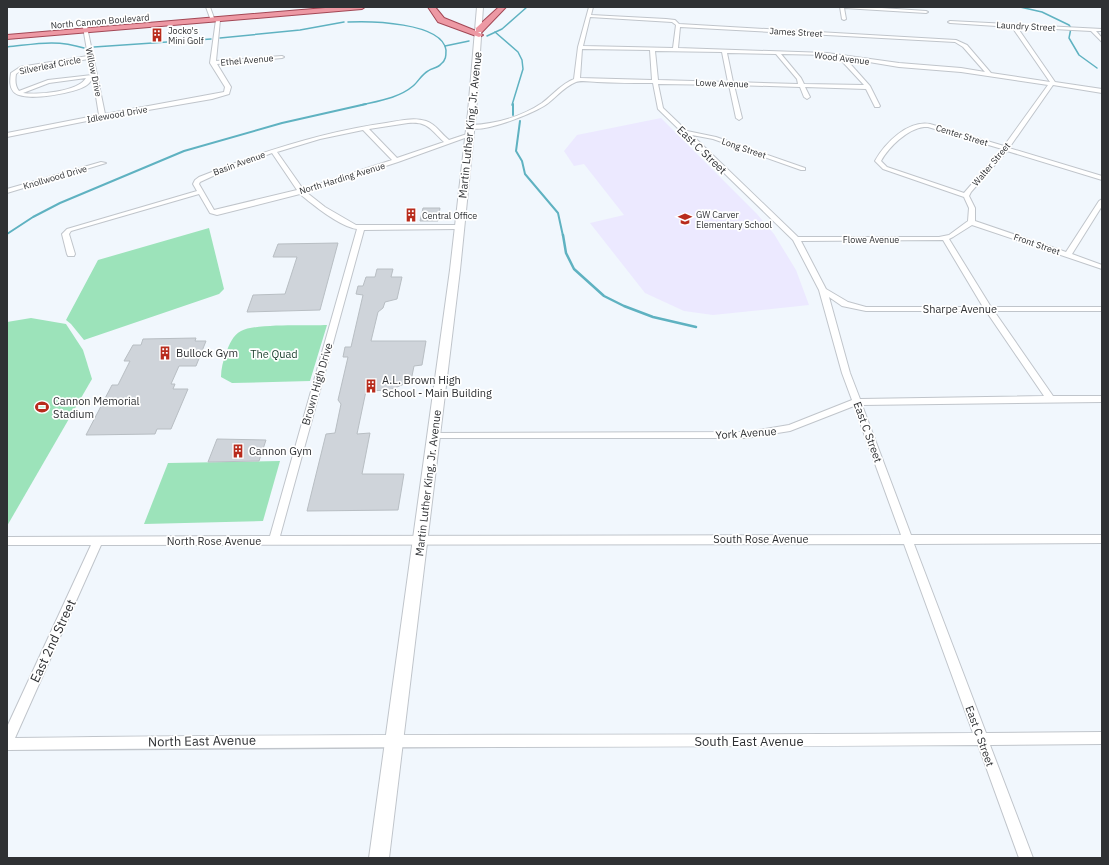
<svg xmlns="http://www.w3.org/2000/svg" width="1109" height="865" font-family="'IBM Plex Sans',sans-serif">
  <style>
    .education { fill: #ece9ff }
    .green { fill: #9ce3ba }
    .lines { fill: none; stroke-linecap: round; stroke-linejoin: round }
    .stream-far2 { stroke: #5fb2c1; stroke-width: 1.5 }
    .stream-far1 { stroke: #5fb2c1; stroke-width: 2 }
    .stream { stroke: #5fb2c1; stroke-width: 2.5 }
    .building { fill: #cfd4da; stroke: #b8bec3 }
    .minor-casing { stroke: #c0c5cb; stroke-width: 2 }
    .secondary-casing { stroke: #c0c5cb; stroke-width: 2 }
    .primary-casing { stroke: #a34856; stroke-width: 2 }
    .minor { fill: #fff; fill-rule: evenodd }
    .secondary { fill: #fff; fill-rule: evenodd }
    .primary { fill: #ed99a4; fill-rule: evenodd }
    .labels { text-anchor: middle; dominant-baseline: central; stroke-width: 3.5; stroke-linejoin: round; paint-order: stroke }
    .far-street-label { font-size: 9px; fill: #2f3134; stroke: #fff }
    .far-poi-label { font-size: 9px; fill: #2f3134; stroke: #fff; text-anchor: start }
    .street-label { font-size: 11px; fill: #2f3134; stroke: #fff }
    .poi-label { font-size: 11px; fill: #2f3134; stroke: #fff; text-anchor: start }
    .park-label { font-size: 11px; fill: #1a3f2c; stroke: #fff }
    .near-street-label { font-size: 13px; fill: #2f3134; stroke: #fff }
  </style>
  <rect width="100%" height="100%" fill="#f1f7fd"/>
  <path class="education" d="M661,118L757,214L774,234L796,270L809,305L713,315L684,311L645,293L590,223L624,215L584,164L574,166L564,151L577,135Z"/>
  <g class="green">
    <path d="M209,228L224,289L219,294L84,340L71,324L66,320L98,260Z"/>
    <path d="M31,318L66,324L83,350L92,379L7,526V322Z"/>
    <path d="M327,325L310,381L232,383L221,377C221,369 223,361 226,353C229,345 233,335 241,331C256,323 309,326 327,325Z"/>
    <path d="M280,461L263,521L144,524L168,463Z"/>
  </g>
  <g class="lines">
    <g class="stream-far2">
      <path d="M1020,7L1042,12L1069,25L1071,28L1069,38L1079,55L1097,68"/>
      <path d="M348,22C369,21 442,22 446,50C446,56 446,60 441,64C438,68 432,68 428,71C422,74 418,82 413,86C399,98 378,101 361,105"/>
      <path d="M495,32L518,52L522,60L523,69L512,105"/>
      <path d="M487,36L502,29L527,7"/>
      <path d="M220,38L300,30L344,22"/>
      <path d="M445,46L469,41"/>
      <path d="M7,47C36,44 55,39 84,48"/>
      <path d="M94,47L211,39"/>
    </g>
    <g class="stream-far1">
      <path d="M513,104V115"/>
      <path d="M520,121L516,151L522,161L525,174L558,213L563,236"/>
      <path d="M7,234L33,217L60,203L184,151L282,123L366,104"/>
    </g>
    <path class="stream" d="M563,235L566,253L574,269L604,296L624,306L653,317L696,327"/>
  </g>
  <g class="building">
    <path d="M423,208H440L438,221H420Z"/>
    <path d="M338,243L320,310L247,312L253,295L285,294L297,257H273L278,244Z"/>
    <path d="M377,269H393L391,277H402L397,299L385,302L383,308L378,312L371,341H426L422,365L414,366L411,381L390,390L366,391L357,434L370,433L362,474H404L398,510L307,511L326,434L335,433L341,404L338,400L348,357H343L345,347H351L363,295L356,294L358,286H363L366,277H375Z"/>
    <path d="M196,338L195,341H206L196,366H179L171,384H175L173,389H188L171,429H157L155,434L86,435L112,385H118L130,361H124L133,345H141L143,339Z"/>
    <path d="M217,439L266,440L259,461L208,462Z"/>
  </g>
  <g class="lines">
    <g class="minor-casing">
      <g id="minor">
        <path d="M206,7H210L214,18H210Z"/>
        <path d="M589,7H593L591,15L666,19L675,20L679,24L956,40L967,45L991,73L1050,82L1012,27L950,23L948,22L950,21L1102,29V31H1096L1102,38V42L1091,31L1017,27L1055,82L1102,89V93L1053,85L1009,148L1102,176V180L1007,151L971,192L969,196L975,208V221L1066,252L1099,201L1102,199V206L1072,254L1102,265V269L972,225L953,237L949,239L991,307H1102V311H994L1053,396H1102V402L862,405L911,535H1102V543L914,544L986,733L1102,732V744L990,745L1033,858H1019L978,745C654,748 331,746 7,750V727L91,545H7V537L270,536L357,229C341,227 313,205 300,194L217,215L210,213L199,194L71,231L69,234L75,254L74,256H68L67,254L62,234L67,229L197,191L193,184L195,180L199,177C260,152 322,132 386,123C399,121 413,117 426,121C436,124 441,134 449,140L470,133L473,135L398,162L306,192L325,207L356,225H459L462,227L459,229L364,230L280,536L901,535L854,406L790,431L746,438H430L428,436L430,434L433,433L746,432L789,425L852,400L842,373L819,290L793,240L658,109L653,83C634,83 616,83 597,82C591,82 582,80 576,82C563,87 555,99 544,106C531,114 480,135 468,127L471,125C495,124 521,117 542,103C553,95 561,84 574,79L578,47ZM590,17L672,22L676,25L673,48L583,46ZM680,27L955,42L963,47L985,72L961,68L899,63L827,53L678,48ZM582,49L650,50L652,80L580,78ZM655,51L722,52L728,82L658,80ZM727,53L776,54L797,79L798,84L733,82ZM781,54L827,55L838,57L864,85L804,84L801,78ZM845,58L899,67L961,72L1048,85L1004,146L930,124C908,120 885,143 875,161L883,169L964,197L969,208L968,221L949,235L939,237H798L692,135L713,139L801,170H805V168L716,137L687,131L663,108L658,84L729,85L736,118L739,120L742,118L734,85L800,87L804,97L807,99L810,97L805,87L866,89L875,107H879L880,106L870,86ZM408,123C428,121 431,130 444,142L397,158L369,129ZM924,127H928L1002,149L964,193L887,167L881,161C889,147 907,129 924,127ZM363,130L392,160L303,189L277,152L320,139ZM272,153L297,190L214,210L199,184L200,182L226,170ZM943,240L983,307H866L848,302L826,289L801,241ZM829,297L842,306L866,311H986L1044,396L860,399L850,373ZM904,544L973,733C654,736 334,733 15,738L101,545Z"/>
        <path d="M840,7H867L926,11L928,12L926,13L844,8L846,19L844,20L842,19Z"/>
        <path d="M218,19L220,20L216,61L282,56L284,57L282,58L217,64L231,87L229,94L212,99L102,118L7,137V133L99,115L93,78C91,80 90,83 87,85C77,93 26,102 15,93C9,88 10,80 11,73L20,67L88,56L83,27L85,26L87,27L105,114L224,92L225,87L210,63L216,20ZM89,59L92,75L48,80L19,91C15,86 15,80 16,74L23,69ZM86,78C78,92 37,95 23,93L49,83Z"/>
        <path d="M101,162L106,163L7,193V189Z"/>
      </g>
    </g>
    <g class="secondary-casing">
      <path id="secondary" d="M477,7H483L476,112L460,270L389,858H369L450,270L468,112Z"/>
    </g>
    <g class="primary-casing">
      <g id="primary">
        <path d="M337,7H365L362,9L7,39V35Z"/>
        <path d="M428,7H435L444,18L476,31V28L499,7H506L482,32H478L483,35L479,37L438,22Z"/>
      </g>
    </g>
    <use href="#minor" class="minor"/>
    <use href="#secondary" class="secondary"/>
    <use href="#primary" class="primary"/>
  </g>
  <defs>
    <g id="building-bare" transform="scale(1.08)"><path d="M-4-6H4V6H1V3H-1V6H-4ZM-2.5-4.3h1.7v1.8h-1.7ZM.8-4.3h1.7v1.8H.8ZM-2.5-1h1.7V.8h-1.7ZM.8-1h1.7V.8H.8Z" fill="#b82b1c" stroke="#fff" stroke-width="2.5" paint-order="stroke"/></g>
    <g id="school-bare" transform="scale(1.08)"><path d="M0-5L7-2L0 1L-7-2ZM-4 1L0 2.5L4 1V4Q0 6-4 4Z" fill="#b82b1c" stroke="#fff" stroke-width="2.5" paint-order="stroke"/></g>
    <g id="stadium-bare" transform="scale(1.08)"><path d="M0-5a6.5 5 0 1 0 0 10a6.5 5 0 1 0 0-10ZM-3.5-1.8h7v3.6h-7Z" fill="#b82b1c" stroke="#fff" stroke-width="2.5" paint-order="stroke"/></g>
  </defs>
  <g fill-rule="evenodd">
    <use href="#building-bare" x="157" y="35"/>
    <use href="#building-bare" x="411" y="215"/>
    <use href="#school-bare" x="685" y="219"/>
    <use href="#building-bare" x="165" y="353"/>
    <use href="#building-bare" x="371" y="386"/>
    <use href="#stadium-bare" x="42" y="407"/>
    <use href="#building-bare" x="238" y="451"/>
  </g>
  <g class="labels">
    <g class="far-street-label">
      <text transform="translate(100 21) rotate(-5)">North Cannon Boulevard</text>
      <text transform="translate(1026 26) rotate(3)">Laundry Street</text>
      <text transform="translate(796 32) rotate(3)">James Street</text>
      <text transform="translate(842 58) rotate(7)">Wood Avenue</text>
      <text transform="translate(247 60) rotate(-5)">Ethel Avenue</text>
      <text transform="translate(50 65) rotate(-11)">Silverleaf Circle</text>
      <text transform="translate(94 72) rotate(78)">Willow Drive</text>
      <text transform="translate(722 83) rotate(2)">Lowe Avenue</text>
      <text transform="translate(117 114) rotate(-10)">Idlewood Drive</text>
      <text transform="translate(962 135) rotate(17)">Center Street</text>
      <text transform="translate(744 148) rotate(19)">Long Street</text>
      <text transform="translate(239 163) rotate(-20)">Basin Avenue</text>
      <text transform="translate(991 164) rotate(-50)">Walter Street</text>
      <text transform="translate(55 177) rotate(-16)">Knollwood Drive</text>
      <text transform="translate(342 178) rotate(-17)">North Harding Avenue</text>
      <text x="871" y="239">Flowe Avenue</text>
      <text transform="translate(1037 244) rotate(19)">Front Street</text>
    </g>
    <g class="far-poi-label">
      <text x="168" y="30">Jocko's<tspan x="168" dy="10">Mini Golf</tspan></text>
      <text x="696" y="214">GW Carver<tspan x="696" dy="10">Elementary School</tspan></text>
      <text x="422" y="215">Central Office</text>
    </g>
    <g class="street-label">
      <text transform="translate(470 125) rotate(-84)">Martin Luther King, Jr. Avenue</text>
      <text transform="translate(702 150) rotate(44)">East C Street</text>
      <text x="960" y="309">Sharpe Avenue</text>
      <text transform="translate(317 384) rotate(-74)">Brown High Drive</text>
      <text transform="translate(868 432) rotate(70)">East C Street</text>
      <text transform="translate(746 433) rotate(-4)">York Avenue</text>
      <text transform="translate(428 483) rotate(-83)">Martin Luther King, Jr. Avenue</text>
      <text x="761" y="539">South Rose Avenue</text>
      <text x="214" y="541">North Rose Avenue</text>
      <text transform="translate(980 736) rotate(70)">East C Street</text>
    </g>
    <g class="poi-label">
      <text x="176" y="353">Bullock Gym</text>
      <text x="382" y="380">A.L. Brown High<tspan x="382" dy="13">School - Main Building</tspan></text>
      <text x="53" y="401">Cannon Memorial<tspan x="53" dy="13">Stadium</tspan></text>
      <text x="249" y="451">Cannon Gym</text>
    </g>
    <g class="park-label">
      <text x="274" y="354">The Quad</text>
    </g>
    <g class="near-street-label">
      <text transform="translate(53 641) rotate(-65)">East 2nd Street</text>
      <text transform="translate(202 741) rotate(-1)">North East Avenue</text>
      <text x="749" y="741">South East Avenue</text>
    </g>
  </g>
  <rect width="1109" height="865" fill="none" stroke="#2f3134" stroke-width="16"/>
</svg>
